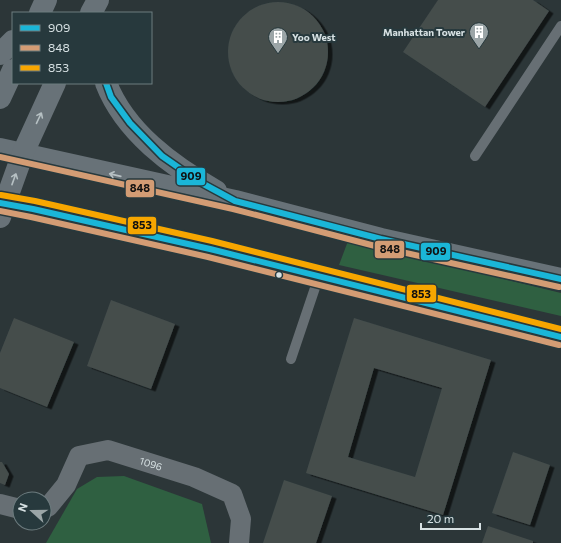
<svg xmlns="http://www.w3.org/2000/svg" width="561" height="543" font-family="Commissioner,sans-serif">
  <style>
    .green { fill: #2f6041 }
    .building { fill: #444d4c; fill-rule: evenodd; filter: url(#shadow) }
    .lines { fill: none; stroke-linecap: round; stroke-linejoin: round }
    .lane { stroke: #676f74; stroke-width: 10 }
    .street { stroke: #676f74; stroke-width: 20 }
    .secondary { stroke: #687278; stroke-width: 22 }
    .bus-1-casing { stroke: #27393d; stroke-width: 9 }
    .bus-2-casing { stroke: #27393d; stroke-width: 9 }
    .bus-3-casing { stroke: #27393d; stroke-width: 9 }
    .bus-1 { stroke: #1ab6d8; stroke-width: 6 }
    .bus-2 { stroke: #d39c74; stroke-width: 6 }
    .bus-3 { stroke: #f7a600; stroke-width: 6 }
    .oneway { stroke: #b6c0c3 }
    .bus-dot { fill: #d7e1e3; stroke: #27393d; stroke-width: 1.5 }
    .labels { text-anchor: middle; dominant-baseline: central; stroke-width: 4; stroke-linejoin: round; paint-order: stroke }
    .poi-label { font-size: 10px; font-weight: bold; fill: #d7e1e3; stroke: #27393d; text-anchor: end }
    .street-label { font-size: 10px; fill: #d7e1e3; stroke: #27393d }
    .line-badge { stroke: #27393d; stroke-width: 1.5 }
    .pale-badge-label { font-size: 11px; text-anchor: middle; font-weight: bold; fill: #111 }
  </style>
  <defs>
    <filter id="shadow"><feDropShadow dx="4.5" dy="2.5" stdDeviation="0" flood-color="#0009"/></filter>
  </defs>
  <rect width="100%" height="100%" fill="#2c3638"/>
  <g class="green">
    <path d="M348,241L561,293V316L339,265Z"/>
    <path d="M124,476L202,504L211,543H46L77,489L97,477Z"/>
  </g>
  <g class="building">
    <path d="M438,0H533L549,11L485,107L403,52Z"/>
    <circle cx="278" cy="52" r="50"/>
    <path d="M111,300L175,324L151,389L87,366Z"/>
    <path d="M14,318L74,342L47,407L0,388V353Z"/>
    <path d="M354,318L491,360L443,515L306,473ZM374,368L442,388L415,477L348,457Z"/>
    <path d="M513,452L550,465L530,525L492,513Z"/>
    <path d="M0,462H2L9,474L5,485L0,483Z"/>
    <path d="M284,480L332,496L316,543H263Z"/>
    <path d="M488,526L533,541V543H482Z"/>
  </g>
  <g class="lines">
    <g class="lane">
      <path d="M475,156L561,26"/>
      <path d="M291,359L319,276"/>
    </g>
    <g class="street">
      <path d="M0,504L20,509"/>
      <path id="s1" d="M44,508L48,507L66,485L79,456L108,450L194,477L232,494L241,519L239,543"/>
    </g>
    <g class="secondary">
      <path d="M40,13L46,0"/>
      <path d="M91,13L98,0"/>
      <path d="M0,54L13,41"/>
      <path d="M106,83C125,132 172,166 216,191"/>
      <path d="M0,98L13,70"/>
      <path d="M0,149L235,201L381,239L561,279"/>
      <path d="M0,203L33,209L210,249L527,328L561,337"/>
      <path d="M0,217L23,153L55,83"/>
    </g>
    <g class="bus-1-casing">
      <g id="bus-1">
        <path d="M106,83L111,97L130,123L162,156L198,181L235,201L381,239L561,279"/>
        <path d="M0,203L33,209L210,249L561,337"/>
      </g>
    </g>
    <g class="bus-2-casing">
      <g id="bus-2">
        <path d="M0,157L233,209L379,247L559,287"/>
        <path d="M0,211L31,217L208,257L559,345"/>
      </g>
    </g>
    <g class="bus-3-casing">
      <path id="bus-3" d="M1,195L35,201L212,241L561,329"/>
    </g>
    <use href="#bus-1" class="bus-1"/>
    <use href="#bus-2" class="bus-2"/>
    <use href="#bus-3" class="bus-3"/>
  </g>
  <defs><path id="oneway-shaft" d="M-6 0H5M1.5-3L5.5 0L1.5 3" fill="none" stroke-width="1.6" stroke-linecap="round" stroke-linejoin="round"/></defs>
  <g class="oneway">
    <use href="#oneway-shaft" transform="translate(39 118) rotate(-65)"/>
    <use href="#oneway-shaft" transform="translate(115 175) rotate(-167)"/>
    <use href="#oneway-shaft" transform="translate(14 179) rotate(-70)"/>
  </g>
  <defs>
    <g id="building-pin" transform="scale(1)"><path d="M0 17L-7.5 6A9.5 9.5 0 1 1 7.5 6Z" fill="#9ba5a7" stroke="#27393d"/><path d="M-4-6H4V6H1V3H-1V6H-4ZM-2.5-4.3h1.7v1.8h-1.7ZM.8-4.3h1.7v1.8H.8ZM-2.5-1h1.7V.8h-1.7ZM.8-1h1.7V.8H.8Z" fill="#fff"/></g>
  </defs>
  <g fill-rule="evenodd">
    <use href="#building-pin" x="479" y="32"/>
    <use href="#building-pin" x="278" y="37"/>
  </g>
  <circle class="bus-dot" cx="279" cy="275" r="3.5"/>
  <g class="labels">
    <g class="poi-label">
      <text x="465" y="32">Manhattan Tower</text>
      <text x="292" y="37" text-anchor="start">Yoo West</text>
    </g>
    <g class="street-label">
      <text stroke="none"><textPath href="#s1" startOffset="139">1096</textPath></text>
    </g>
  </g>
  <g class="line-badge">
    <rect x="176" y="167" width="30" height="19" rx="4" fill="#1ab6d8"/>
    <rect x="125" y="179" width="30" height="19" rx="4" fill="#d39c74"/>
    <rect x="127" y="216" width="30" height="19" rx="4" fill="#f7a600"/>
    <rect x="374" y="240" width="31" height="19" rx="4" fill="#d39c74"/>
    <rect x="420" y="242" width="31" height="19" rx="4" fill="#1ab6d8"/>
    <rect x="406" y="284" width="31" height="19" rx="4" fill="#f7a600"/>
  </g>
  <g class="pale-badge-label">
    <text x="191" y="180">909</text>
    <text x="140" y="192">848</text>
    <text x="142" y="229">853</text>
    <text x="390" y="253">848</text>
    <text x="436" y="255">909</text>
    <text x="421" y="298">853</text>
  </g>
  <rect x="12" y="12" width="140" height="72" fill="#27393d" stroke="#6d7c7f"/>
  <rect x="20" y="25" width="20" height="6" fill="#1ab6d8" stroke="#6d7c7f"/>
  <text x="48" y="32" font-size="12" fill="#d7e1e3">909</text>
  <rect x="20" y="45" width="20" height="6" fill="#d39c74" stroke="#6d7c7f"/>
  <text x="48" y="52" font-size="12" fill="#d7e1e3">848</text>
  <rect x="20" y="65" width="20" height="6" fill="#f7a600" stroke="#6d7c7f"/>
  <text x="48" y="72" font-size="12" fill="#d7e1e3">853</text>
  <g transform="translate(32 511) rotate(291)"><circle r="19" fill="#27393d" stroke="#6d7c7f"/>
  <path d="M0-3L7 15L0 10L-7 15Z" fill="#9ba5a7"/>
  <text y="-6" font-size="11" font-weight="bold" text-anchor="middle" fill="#d7e1e3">N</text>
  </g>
  <path d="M421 523v6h59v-6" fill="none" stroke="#d7e1e3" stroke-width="2"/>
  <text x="427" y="523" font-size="12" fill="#d7e1e3" stroke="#27393d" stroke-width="3" paint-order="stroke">20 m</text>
</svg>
